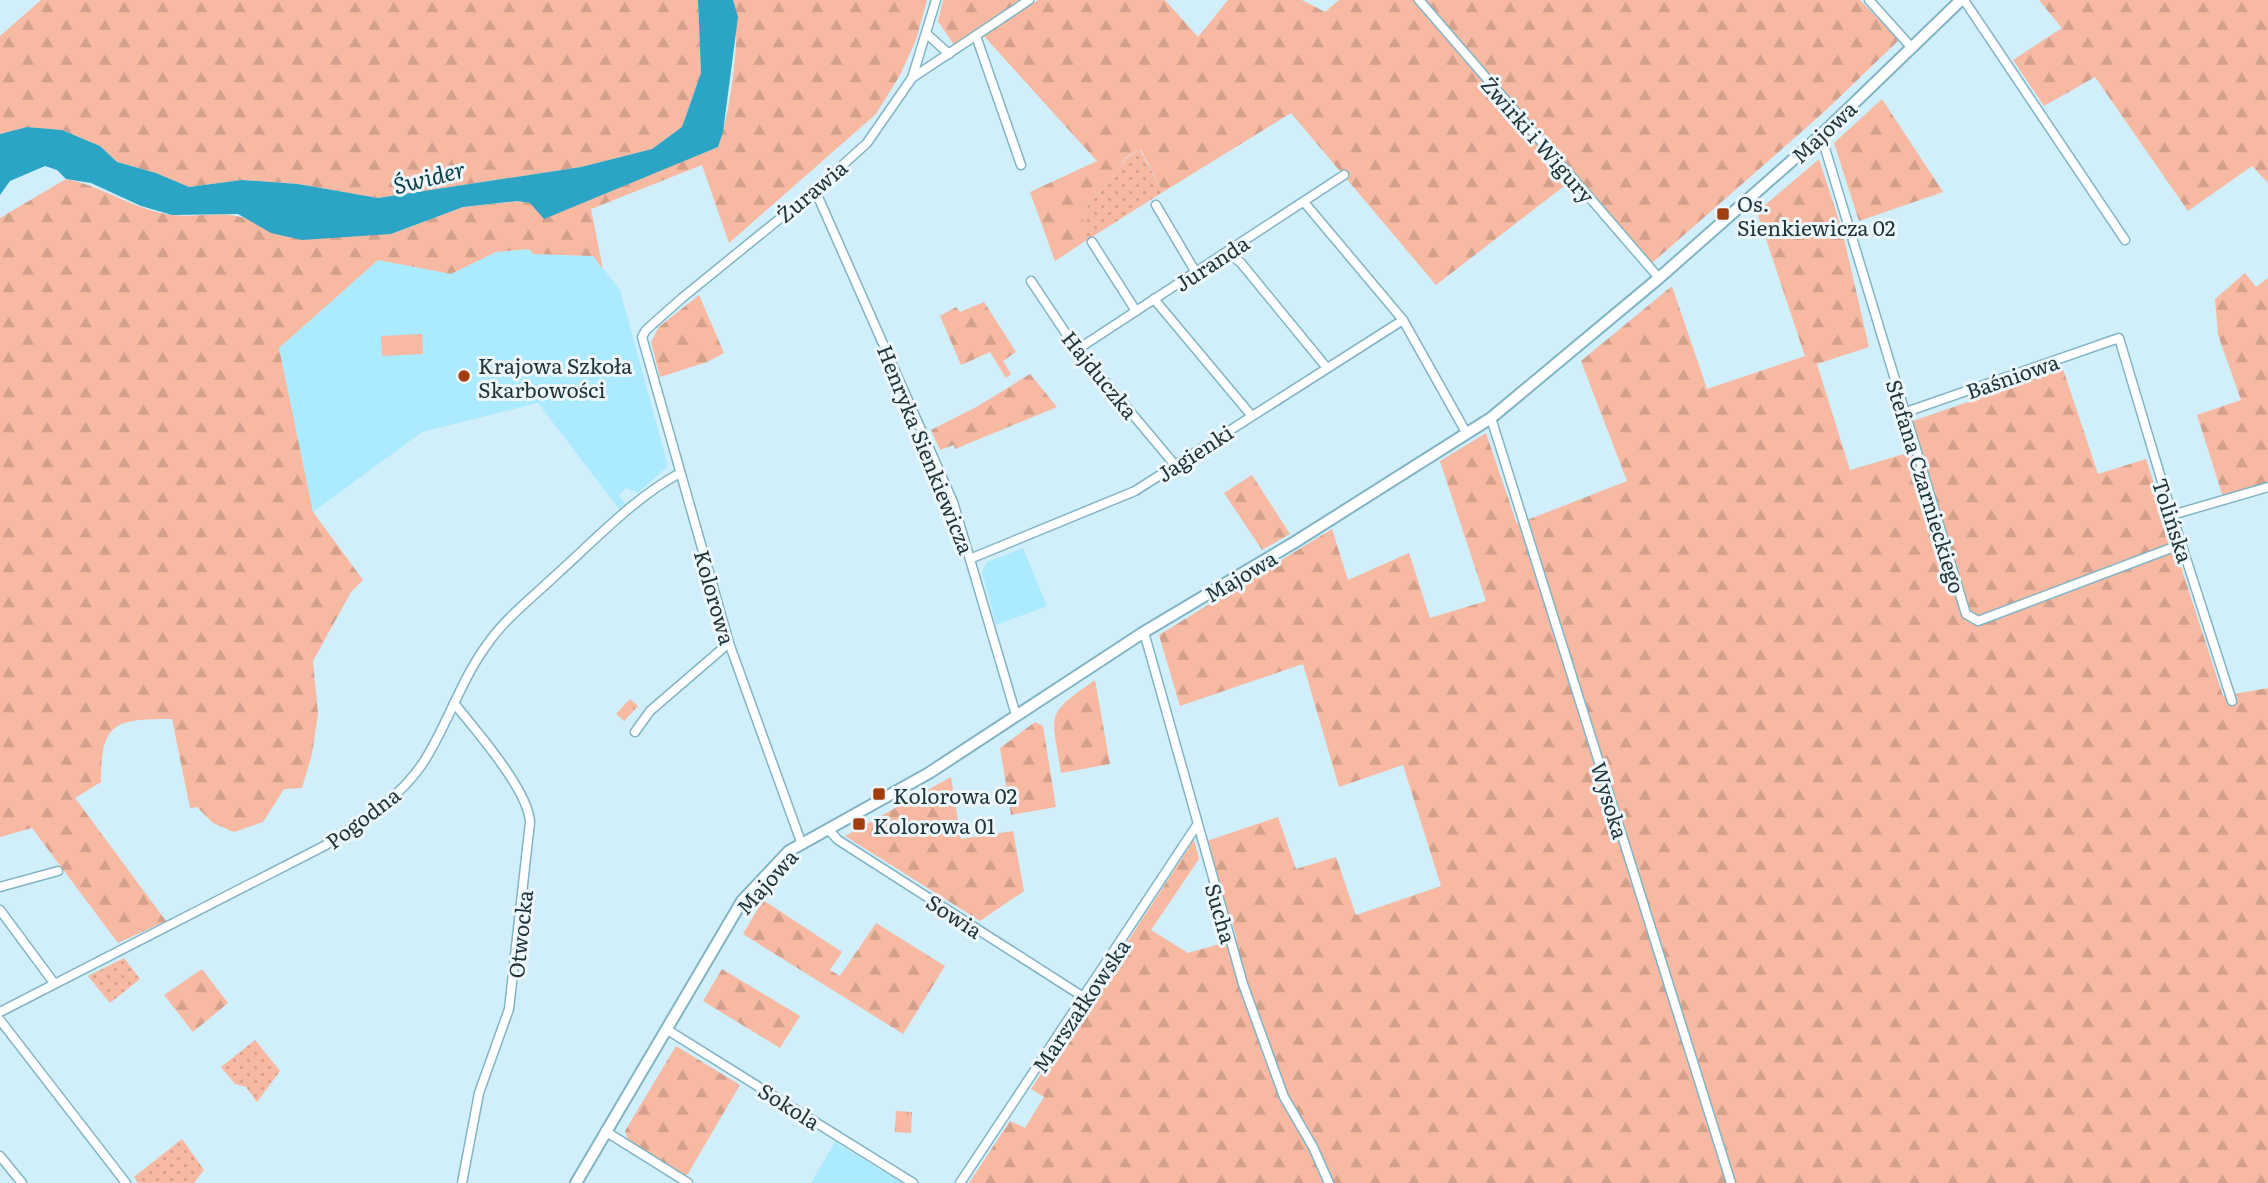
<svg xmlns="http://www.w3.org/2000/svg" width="2268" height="1183" font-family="Literata,serif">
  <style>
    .built { fill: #aceaff }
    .grass { fill: url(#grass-dots) }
    .forest { fill: url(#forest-firs) }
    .park { fill: url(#park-tufts) }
    .pitch { fill: #f7b9a2 }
    .water { fill: #2ba4c5 }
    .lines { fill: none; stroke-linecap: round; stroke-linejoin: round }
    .minor-casing { stroke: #81b4c5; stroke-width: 11 }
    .tertiary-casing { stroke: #81b4c5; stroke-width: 14 }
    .minor { stroke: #fff; stroke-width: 8 }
    .tertiary { stroke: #fff; stroke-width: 10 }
    .poi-dot { fill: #a33e0f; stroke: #eef8fc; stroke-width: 2.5 }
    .labels { text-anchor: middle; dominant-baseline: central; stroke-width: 6; stroke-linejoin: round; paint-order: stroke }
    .street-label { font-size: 21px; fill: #1e333a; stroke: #eef8fc }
    .poi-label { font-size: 21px; fill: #1e333a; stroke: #eef8fc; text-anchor: start }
    .water-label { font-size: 23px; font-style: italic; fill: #0b3f4d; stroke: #eef8fc }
  </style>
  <defs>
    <pattern id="grass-dots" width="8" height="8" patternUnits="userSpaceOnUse" patternTransform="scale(1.75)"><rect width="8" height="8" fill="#f7b9a2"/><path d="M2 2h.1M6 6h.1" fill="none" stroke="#d3a08c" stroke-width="1.8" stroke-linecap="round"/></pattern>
    <pattern id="forest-firs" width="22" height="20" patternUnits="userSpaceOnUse" patternTransform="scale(1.75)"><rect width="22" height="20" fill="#f7b9a2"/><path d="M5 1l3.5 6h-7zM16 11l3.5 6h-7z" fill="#d3a08c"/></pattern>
    <pattern id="park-tufts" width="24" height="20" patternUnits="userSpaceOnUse" patternTransform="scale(1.75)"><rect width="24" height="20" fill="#f7b9a2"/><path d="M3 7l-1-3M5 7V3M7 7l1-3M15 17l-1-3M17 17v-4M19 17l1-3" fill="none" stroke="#d3a08c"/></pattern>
  </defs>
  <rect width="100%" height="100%" fill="#d0effa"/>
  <g class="built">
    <path d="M529,249L534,254L593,256L620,290L668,466L638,493L626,488L619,495L625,504L619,509L538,403L422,432L313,512L279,348L378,260L451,274L496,252Z"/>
    <path d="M1023,548L1047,606L996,625L982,572L987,562Z"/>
    <path d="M835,1142L902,1183H811Z"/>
  </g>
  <g class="grass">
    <path d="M1140,150L1163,192L1084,242C1078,205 1093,200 1114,176C1126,162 1121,159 1140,150Z"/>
    <path d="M124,958L140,979L110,1003L88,976Z"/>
    <path d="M255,1040L280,1071L257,1102L246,1087L235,1084L221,1067Z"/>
    <path d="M182,1139L204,1170L194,1183H138L134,1177Z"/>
  </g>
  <g class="forest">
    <path d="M41,0H698L701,73L682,127L652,149L581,167L378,198L298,184L242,180L189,187L156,173L117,162L100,146L62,130L27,127L0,134V36Z"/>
    <path d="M733,0H927L916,40L900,75L876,114L729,243L702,165L591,209L603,269L593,256L533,254L529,249L496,252L451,274L378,260L279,348L313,512L363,580L351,592L313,661L318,714L312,754L302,788L284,789L263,822L234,832L213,823L197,807L190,808L172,719C116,719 101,721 101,782L75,798L166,921L118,943L32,828L0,837V218L66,179C103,186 136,211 173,215C200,218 227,209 252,221L391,234L463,207L519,201L530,203L642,177L718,147C730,114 742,33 733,0Z"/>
    <path d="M943,0H1021L954,45L938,21Z"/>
    <path d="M1038,0H1165L1198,37L1228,0H1302L1325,12L1339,0H1860L1899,40L1824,112L1652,263L1576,177L1436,285L1291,113L1163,192L1141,150C1120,157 1126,162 1114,176C1093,200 1078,205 1084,242L1055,261L1030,192L1097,161L983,35Z"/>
    <path d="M2039,0H2268V183L2252,166L2188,211L2095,77L2044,106L2013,60L2062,28Z"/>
    <path d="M1882,99L1943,192L1859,221L1834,143Z"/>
    <path d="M1819,159L1842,230L1869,347L1817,364L1850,470L1921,449L1913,421L2063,369L2098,474L2146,459L2223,696L2268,688V1183H969L1010,1121L1025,1128L1044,1097L1031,1089L1194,840L1199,859L1151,930L1188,953L1237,939L1207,841L1278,817L1296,869L1336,857L1356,915L1441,886L1403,765L1339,787L1303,664L1180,706L1159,635L1332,529L1348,580L1409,553L1430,618L1486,601L1440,461L1486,433L1517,524L1627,481L1581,361L1672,286L1707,389L1805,356L1757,212Z"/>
    <path d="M2245,273L2256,287L2268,278V483L2223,497L2197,415L2241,400L2218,335L2215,299Z"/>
    <path d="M699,295L724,353L707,362L660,377L651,342L659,327Z"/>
    <path d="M984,302L1016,352L1003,361L1011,374L1006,378L990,352L961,365L940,316L956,307L960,312Z"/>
    <path d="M1030,374L1057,407L955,449L954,445L940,450L931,430L978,406Z"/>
    <path d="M1252,475L1290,534L1262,550L1224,493Z"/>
    <path d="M1095,680L1110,764L1061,773C1052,713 1043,716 1095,680Z"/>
    <path d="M1035,722L1043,726L1056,807L1011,815L1000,748Z"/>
    <path d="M951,777L961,839L1013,831L1024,891L980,921L845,836Z"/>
    <path d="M763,900L842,952L830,970L840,976L876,923L945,966L903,1034L743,934Z"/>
    <path d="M202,969L228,1003L193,1032L164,995Z"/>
    <path d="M722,969L800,1016L780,1048L703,1001Z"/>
    <path d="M676,1046L740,1085L686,1177L629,1142L625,1131Z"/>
  </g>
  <g class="park">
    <path d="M630,699L638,706L624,721L616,714Z"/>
    <path d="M896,1111L912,1112L911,1133L895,1132Z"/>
  </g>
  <path class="pitch" d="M422,334L423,354L382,356L381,336Z"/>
  <path class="water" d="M698,0H733L738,17L723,132L718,147L544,219L530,203L518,201L463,207L391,234L302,240L271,233L238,214L172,215L141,206L91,183L66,179L57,170L45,166L10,181L0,195V134L27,127L62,130L100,146L117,162L156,173L189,187L242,180L298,184L378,198L581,167L652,149L682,127L701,73Z"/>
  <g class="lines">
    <g class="minor-casing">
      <g id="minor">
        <path d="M1419,0L1659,278"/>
        <path d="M1869,0L1912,48"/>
        <path d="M1964,0L2125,240"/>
        <path d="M928,35L949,54"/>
        <path d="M976,36L1021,165"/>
        <path d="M912,78L1029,0"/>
        <path d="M1821,135L1966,614L1978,621L2182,544"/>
        <path d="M815,190L953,502L1016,715"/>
        <path d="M1304,202L1403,320L1467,434"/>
        <path d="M1156,205L1195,271"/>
        <path d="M1092,242L1136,311"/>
        <path d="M1227,252L1241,263L1327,368"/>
        <path d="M1031,281L1071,341L1175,465"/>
        <path d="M1154,299L1251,415"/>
        <path d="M1078,349L1344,175"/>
        <path d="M1906,412L2119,338L2172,515L2232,701"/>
        <path d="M1491,418L1731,1183"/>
        <path d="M2172,515L2268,487"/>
        <path d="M972,558L1135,491L1403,320"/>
        <path d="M1144,632L1243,984L1284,1097L1313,1147L1329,1183"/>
        <path d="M454,703C475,730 528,789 530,822L509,1009L479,1093L462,1183"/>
        <path d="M635,732L650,711L729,643"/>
        <path d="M828,829L838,840L1085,998"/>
        <path d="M801,842L729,643L642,337L646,330L682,298L815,190L867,143L912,78L936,0"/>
        <path d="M0,887L58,871"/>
        <path d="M0,910L54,983"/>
        <path d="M0,1012L326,845C361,822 399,799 423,763C447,726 460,682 486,646C505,618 533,597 557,574C596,539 634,498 680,473"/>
        <path d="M0,1020L126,1183"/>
        <path d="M666,1029L913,1183"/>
        <path d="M605,1131L688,1183"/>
        <path d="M0,1156L22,1183"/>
        <path d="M960,1183L1197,825"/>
      </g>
    </g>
    <g class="tertiary-casing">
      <path id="tertiary" d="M576,1183L742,901L789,851L929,773L1144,632L1295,542L1491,418L1659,278L1821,135L1961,0"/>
    </g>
    <use href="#minor" class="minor"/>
    <use href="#tertiary" class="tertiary"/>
  </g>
  <g class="poi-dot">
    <rect x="1716" y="207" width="14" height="14" rx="3.5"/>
    <circle cx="464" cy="376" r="7"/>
    <rect x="872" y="787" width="14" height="14" rx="3.5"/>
    <rect x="852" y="817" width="14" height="14" rx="3.5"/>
  </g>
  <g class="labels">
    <g class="street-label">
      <text transform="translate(1823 131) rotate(-43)">Majowa</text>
      <text transform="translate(1539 139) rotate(49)">Żwirki i Wigury</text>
      <text transform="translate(811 190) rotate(-40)">Żurawia</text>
      <text transform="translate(1211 262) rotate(-33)">Juranda</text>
      <text transform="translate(1101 374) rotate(51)">Hajduczka</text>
      <text transform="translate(2012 375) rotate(-19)">Baśniowa</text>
      <text transform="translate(927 449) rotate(68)">Henryka Sienkiewicza</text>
      <text transform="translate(1194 452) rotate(-33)">Jagienki</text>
      <text transform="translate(1927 486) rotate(73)">Stefana Czarnieckiego</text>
      <text transform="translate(2174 520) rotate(72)">Tolińska</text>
      <text transform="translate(1240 575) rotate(-31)">Majowa</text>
      <text transform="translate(716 597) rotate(74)">Kolorowa</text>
      <text transform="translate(1611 800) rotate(73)">Wysoka</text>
      <text transform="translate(362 817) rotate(-37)">Pogodna</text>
      <text transform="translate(766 881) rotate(-48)">Majowa</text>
      <text transform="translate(1222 913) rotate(74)">Sucha</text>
      <text transform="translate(955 915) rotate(33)">Sowia</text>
      <text transform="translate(519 934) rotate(-84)">Otwocka</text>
      <text transform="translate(1080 1005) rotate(-56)">Marszałkowska</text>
      <text transform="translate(790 1105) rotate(32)">Sokola</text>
    </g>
    <g class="poi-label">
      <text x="1737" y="202">Os.<tspan x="1737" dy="24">Sienkiewicza 02</tspan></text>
      <text x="478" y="364">Krajowa Szkoła<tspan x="478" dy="24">Skarbowości</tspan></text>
      <text x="893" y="794">Kolorowa 02</text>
      <text x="873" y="824">Kolorowa 01</text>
    </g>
    <g class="water-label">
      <text transform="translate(429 176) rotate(-14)">Świder</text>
    </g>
  </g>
</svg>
